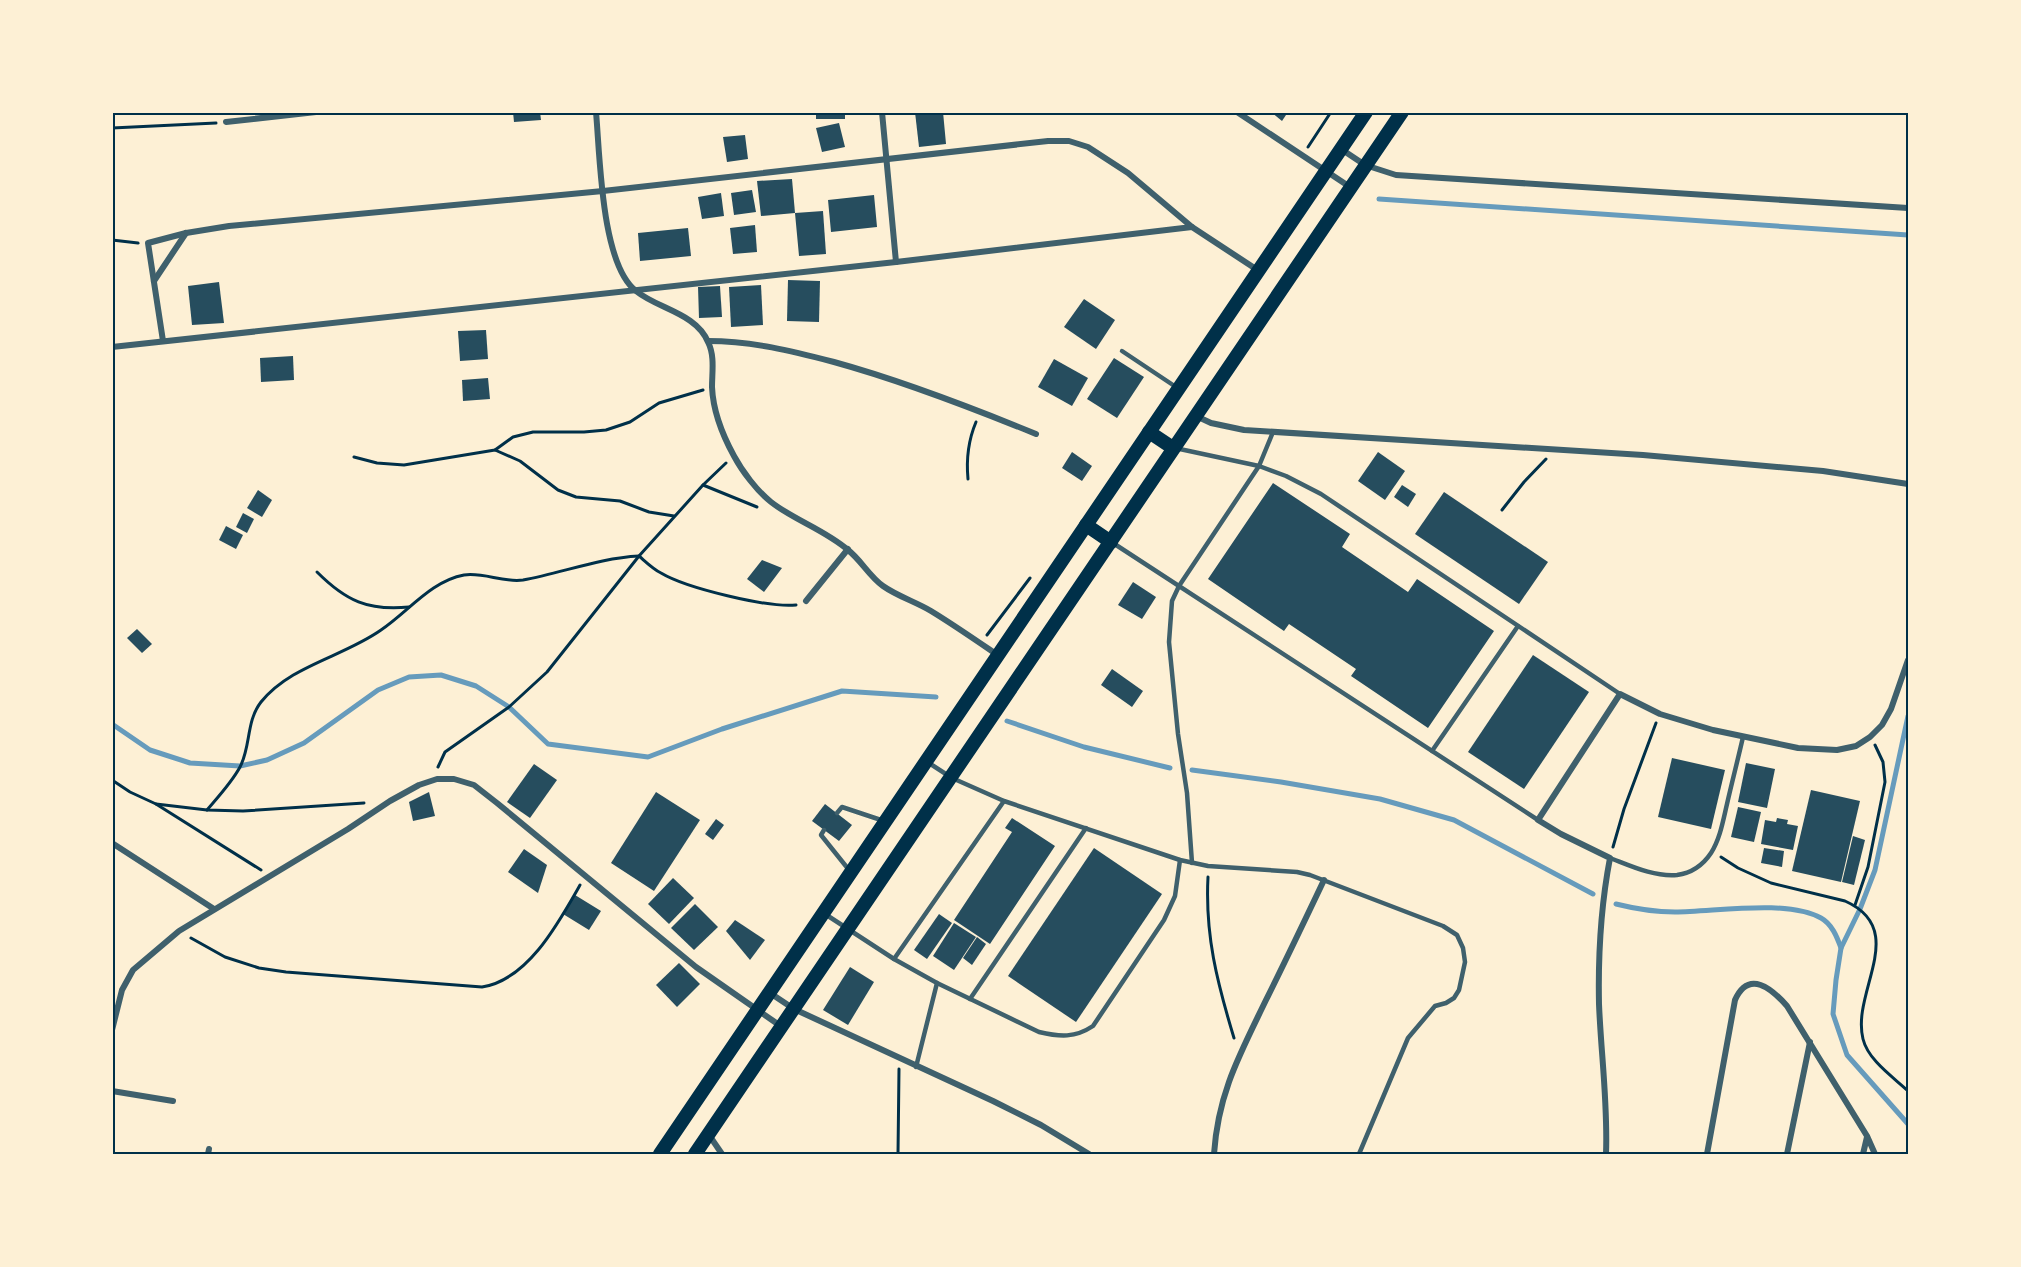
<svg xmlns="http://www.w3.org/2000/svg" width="2021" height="1267" font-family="Overpass,sans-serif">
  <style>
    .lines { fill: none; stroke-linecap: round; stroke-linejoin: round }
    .stream { stroke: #669bbc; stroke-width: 5 }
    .building { fill: #264d5e }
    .path { stroke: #003049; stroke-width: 3 }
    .service { stroke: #3f606c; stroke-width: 4.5 }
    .minor { stroke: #3f606c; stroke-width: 6 }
    .trunk { stroke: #003049; stroke-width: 14 }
    .neatline { fill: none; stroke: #003049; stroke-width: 2 }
  </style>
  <rect width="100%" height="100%" fill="#fdf0d5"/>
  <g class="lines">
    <g class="stream">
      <path d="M1379,199L1908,235"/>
      <path d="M1908,716L1875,870L1860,909L1841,948L1836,980L1833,1014L1847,1055L1908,1124"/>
      <path d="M1007,721L1084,747L1170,768"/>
      <path d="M112,724L150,750L190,763L240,766L267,760L304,743L378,690L409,677L441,675L476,686L509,707L548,744L648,757L722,729L842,691L936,697"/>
      <path d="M1192,770L1281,782L1380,799L1454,820L1593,894"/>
      <path d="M1616,904C1636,909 1655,912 1675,912C1715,912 1786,899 1821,918C1832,924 1837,937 1841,948"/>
    </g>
  </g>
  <g class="building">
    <path d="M513,112H540L541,120L514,122Z"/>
    <rect x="816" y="112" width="29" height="7"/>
    <path d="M915,112H943L946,144L919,147Z"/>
    <path d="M1271,112H1288L1282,121Z"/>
    <path d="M839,123L845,147L822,152L816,128Z"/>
    <path d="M745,135L748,159L727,162L723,137Z"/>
    <path d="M792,179L795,213L761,216L757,181Z"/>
    <path d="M752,190L756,212L734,215L731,193Z"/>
    <path d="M721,193L724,216L702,219L698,197Z"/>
    <path d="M874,195L877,227L831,232L828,200Z"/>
    <path d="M823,211L826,254L799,256L795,213Z"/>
    <path d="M755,225L757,252L733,254L730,228Z"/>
    <path d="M688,228L691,256L640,261L638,233Z"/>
    <path d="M788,280L820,281L819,322L787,321Z"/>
    <path d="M219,282L224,323L192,325L188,286Z"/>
    <path d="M761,285L763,325L731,327L729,287Z"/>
    <path d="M720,286L722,317L699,318L698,287Z"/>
    <path d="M1084,299L1115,320L1096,349L1064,327Z"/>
    <path d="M486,330L488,359L460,361L458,331Z"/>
    <path d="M293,356L294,380L261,382L260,358Z"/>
    <path d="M1114,358L1144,377L1117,418L1087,399Z"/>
    <path d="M1054,359L1088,378L1072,406L1038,387Z"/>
    <path d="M488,378L490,399L463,401L462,380Z"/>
    <path d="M1072,452L1092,466L1082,481L1062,468Z"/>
    <path d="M1378,452L1405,471L1385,500L1358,481Z"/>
    <path d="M1273,483L1350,534L1342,547L1408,592L1417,579L1494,631L1428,728L1351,676L1356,669L1289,624L1284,631L1208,579Z"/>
    <path d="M1402,485L1416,494L1408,507L1394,497Z"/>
    <path d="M258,490L272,500L262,517L247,508Z"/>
    <path d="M1444,492L1548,562L1519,604L1415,534Z"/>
    <path d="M243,513L254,519L247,533L236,527Z"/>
    <path d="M226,526L243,535L236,549L219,540Z"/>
    <path d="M762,560L782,568L764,592L747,579Z"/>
    <path d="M1133,582L1156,597L1142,619L1118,605Z"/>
    <path d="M137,629L152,644L142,653L127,638Z"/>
    <path d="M1533,655L1589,692L1524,789L1468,752Z"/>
    <path d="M1112,669L1143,691L1132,707L1101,685Z"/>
    <path d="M1672,758L1725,770L1711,829L1658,817Z"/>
    <path d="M1746,763L1775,769L1767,808L1738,802Z"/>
    <path d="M534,764L557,780L530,818L507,802Z"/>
    <path d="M1811,790L1860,801L1841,882L1792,871Z"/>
    <path d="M429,792L435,816L413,821L409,802Z"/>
    <path d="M656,792L700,820L654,891L611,863Z"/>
    <path d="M825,804L852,825L839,841L812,821Z"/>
    <path d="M1738,807L1761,812L1754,842L1731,837Z"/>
    <path d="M1012,818L1055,846L990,944L954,920L1012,832L1005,828Z"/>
    <path d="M1777,818L1788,820L1787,824L1798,826L1793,850L1761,844L1765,820L1776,822Z"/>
    <path d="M716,819L724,825L713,840L705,834Z"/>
    <path d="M1853,836L1865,840L1854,885L1842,882Z"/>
    <path d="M1094,848L1162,894L1076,1022L1008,976Z"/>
    <path d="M1764,848L1784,851L1782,867L1761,863Z"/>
    <path d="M524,849L547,865L538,893L508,872Z"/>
    <path d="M673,878L694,898L669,924L648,904Z"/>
    <path d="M575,895L601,911L589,930L563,914Z"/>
    <path d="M695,904L718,927L694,950L671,928Z"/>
    <path d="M939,914L952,923L927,959L914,950Z"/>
    <path d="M735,920L765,940L750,960L726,931Z"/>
    <path d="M954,923L976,937L954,970L933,956Z"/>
    <path d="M977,937L986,944L972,965L963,958Z"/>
    <path d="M679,963L700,984L677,1007L656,985Z"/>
    <path d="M850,967L874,982L848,1025L823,1010Z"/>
  </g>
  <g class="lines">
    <g class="path">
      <path d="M112,128L216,123"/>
      <path d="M1308,147L1331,112"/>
      <path d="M112,240L138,243"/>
      <path d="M495,450L520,461L558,490L576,497L620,501L649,512L674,516"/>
      <path d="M354,457L377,463L404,465L495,450L513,437L533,432H584L606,430L630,422L659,403L703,390"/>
      <path d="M968,479C966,458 968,441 976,422"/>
      <path d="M703,485L757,507"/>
      <path d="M1502,510L1524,482L1546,459"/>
      <path d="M317,572C346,601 368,611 409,607"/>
      <path d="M987,635L1030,578"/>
      <path d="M438,767L445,752L509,707L547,672L639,556L703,485L726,463"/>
      <path d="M112,780L130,792L156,804L261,870"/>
      <path d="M156,804L207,810L243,811L364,803"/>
      <path d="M207,810C218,797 232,782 240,767C251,746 246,721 261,702C291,665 343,657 381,630C408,612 431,581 464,575C484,572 503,583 523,580C562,573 599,558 639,556C646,562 653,569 661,573C686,588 768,608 796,605"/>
      <path d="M1613,847L1624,809L1656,723"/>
      <path d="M1721,857L1738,868L1771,883L1845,901C1910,930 1851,991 1863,1039C1868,1060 1893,1077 1908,1091"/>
      <path d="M1208,877C1205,935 1217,982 1234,1038"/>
      <path d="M1855,905L1868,867L1885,782L1883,762L1875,745"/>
      <path d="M191,938L225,957L259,968L286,972L482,987C528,980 559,922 580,885"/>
      <path d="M898,1154L899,1069"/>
    </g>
    <g class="service">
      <path d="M1122,351L1176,387"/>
      <path d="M1175,448L1259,466L1286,476L1321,494L1620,694"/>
      <path d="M1113,543L1538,820"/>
      <path d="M1432,751L1518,626"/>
      <path d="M929,763L952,778L1004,801L1180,860L1208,866L1297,872L1310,875L1443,926L1457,935L1463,948L1465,962L1459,990L1454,998L1446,1003L1435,1006L1408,1038L1359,1154"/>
      <path d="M837,813L842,807L884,821"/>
      <path d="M824,830L821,835L849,870"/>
      <path d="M1610,858C1631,866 1654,877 1677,875C1692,873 1703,865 1711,853C1720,839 1723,821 1727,804C1732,782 1738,759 1743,737"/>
      <path d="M1192,863L1187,793L1178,734L1169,642L1172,601L1179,586L1259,466L1273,432"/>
      <path d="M825,914L894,959L937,983L1039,1032C1060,1037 1075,1038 1093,1026L1164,920L1175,896L1180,860"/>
      <path d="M894,959L1004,801"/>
      <path d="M970,999L1086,828"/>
      <path d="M916,1067L937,983"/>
    </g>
    <g class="minor">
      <path d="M596,112C600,155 601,264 636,291C658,309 696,313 708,342C715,356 712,372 712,387C713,410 723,436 734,456C742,471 757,491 771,502C794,520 825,530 848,550C861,560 869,576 883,586C897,596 916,602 931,611C954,625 977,641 999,656"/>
      <path d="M882,112L896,262"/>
      <path d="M1237,112L1350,187"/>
      <path d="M226,122L316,112"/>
      <path d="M1341,149L1365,165L1396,175L1908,208"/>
      <path d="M154,281L186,233"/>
      <path d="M163,341L148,243L186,233L229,226L603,191L1048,141H1069L1088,147L1128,173L1192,227L1259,271"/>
      <path d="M708,341C752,341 792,351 834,362C903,381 970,407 1036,434"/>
      <path d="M112,347L896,262L1192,227"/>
      <path d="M1196,416L1211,423L1244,430L1643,455L1823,471L1908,484"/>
      <path d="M806,601L848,549"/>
      <path d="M112,843L214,909"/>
      <path d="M770,993L794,1009L993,1101L1041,1125L1089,1154"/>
      <path d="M112,1030L122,990L133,970L179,931L348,829L390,801L419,785L437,779H454L474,785L497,803L696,967L782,1027"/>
      <path d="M112,1091L173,1101"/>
      <path d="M709,1135L722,1154"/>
      <path d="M208,1154L209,1149"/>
      <path d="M1214,1154C1218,1093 1240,1054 1266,1000C1286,960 1305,920 1324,880"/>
      <path d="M1606,1154C1608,1104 1601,1054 1599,1004C1598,955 1601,905 1610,858L1561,834L1538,820L1620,694L1660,714L1713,730L1798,748L1837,750L1856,746L1870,737L1882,725L1891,709L1908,660"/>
      <path d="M1707,1154L1735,1000C1749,969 1772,989 1787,1006L1867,1136L1875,1154"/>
      <path d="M1787,1154L1810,1042"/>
      <path d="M1863,1154L1867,1137"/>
    </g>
    <g class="trunk">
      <path d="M1149,432L1173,448"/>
      <path d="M1086,525L1111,542"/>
      <path d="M660,1154L1366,112"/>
      <path d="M695,1154L1402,112"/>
    </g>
  </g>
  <rect width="2021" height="1267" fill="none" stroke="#fdf0d5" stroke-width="228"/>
  <rect x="114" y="114" width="1793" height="1039" class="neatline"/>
</svg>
